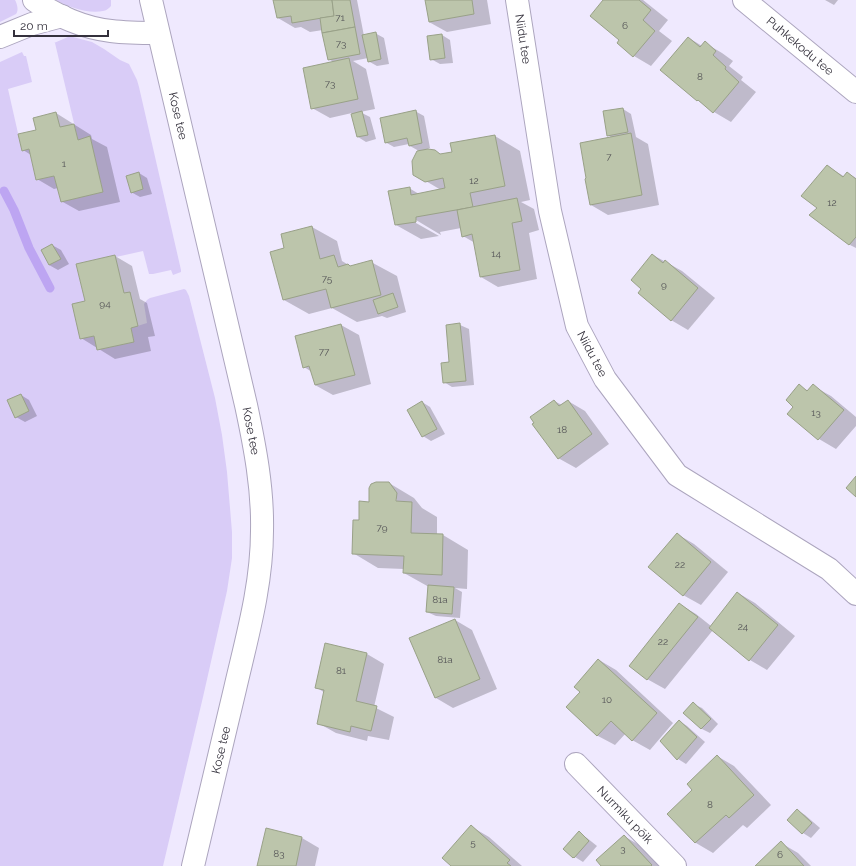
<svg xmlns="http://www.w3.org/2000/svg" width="856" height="866" font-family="Raleway,sans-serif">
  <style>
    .green { fill: #d9ccf7 }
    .shadow { fill: #0003; fill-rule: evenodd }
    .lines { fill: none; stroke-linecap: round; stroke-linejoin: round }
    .stream { stroke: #bda5f2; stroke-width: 9 }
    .building { fill: #bcc5ab; stroke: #99a188 }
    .minor-casing { stroke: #aca5be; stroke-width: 24 }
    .secondary-casing { stroke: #aca5be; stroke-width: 24 }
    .minor { stroke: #fff; stroke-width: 22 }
    .secondary { stroke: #fff; stroke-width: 22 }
    .labels { text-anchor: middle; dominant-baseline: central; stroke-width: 3; stroke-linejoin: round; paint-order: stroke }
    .number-label { font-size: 10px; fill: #565658 }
    .street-label { font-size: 12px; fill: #34313c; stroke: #fff }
  </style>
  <rect width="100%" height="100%" fill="#efe9fe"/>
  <g class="green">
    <path d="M0,0H15C17,4 19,10 16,14L0,22Z"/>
    <path d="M56,0H111V6C109,8 106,11 103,11C88,14 68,7 56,0Z"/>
    <path d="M68,37H73L92,42L104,49L120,60L129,64L137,80L139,87L181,270V272L173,275L171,270L153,274H149L143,251L116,257L115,255L76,264L85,301L80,339L94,336L97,350L134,342L131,328L147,323L144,304L147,300L150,298L184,289L186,290L189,296L215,398L222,435L227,472L232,532V558L227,591L203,697L163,866H0V62L22,52L24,56H26L32,82L8,89L22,151L29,149L36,180L54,176L61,202L103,192L90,137L78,140L55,43H54Z"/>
  </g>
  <g class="shadow">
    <path d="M274,0H357L364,36L375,33L384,38L389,64L377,66L368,61V58L353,61L366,69L375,109L360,112L370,117L376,139L366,142L358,137L352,113L330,118L312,108L334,62L328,59L323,30L310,32L301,27L295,28L278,18Z"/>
    <path d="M426,0H487L491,24L447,32L429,22Z"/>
    <path d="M605,0H643L668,20L659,31L672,41L651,66L634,56L618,43L621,40Z"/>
    <path d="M825,0H838L834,5Z"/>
    <path d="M442,35L450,40L453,63L440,64L431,59Z"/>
    <path d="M689,38L702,46L705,43L722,53L733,61L729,66L743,77L741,80L756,92L731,122L714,112L705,105L697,100Z"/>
    <path d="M623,109L631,114L636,137L648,144L659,205L608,215L591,205L612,138L608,135Z"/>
    <path d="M415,111L424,116L430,148L425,150L434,151L442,155L453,153L495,136L520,151L530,200L521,202L534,209L539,230L529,233L537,279L498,287L481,277L475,243L463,236L461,228L440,232L441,235L416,220V223L439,236L421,239L396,225L409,188L419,194L441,190L414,174L419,151L410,146L409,144L394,147L385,142Z"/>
    <path d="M56,113L91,135L92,139L107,147L120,202L79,211L61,201L58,188L54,189L37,179L31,155L23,150L37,131Z"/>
    <path d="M827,166L845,177L847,173L856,178V248L850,245L811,215L818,208Z"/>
    <path d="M139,173L147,178L152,194L140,197L131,192Z"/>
    <path d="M312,227L337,241L342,261L352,267L371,262L397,276L406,312L387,318L382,316L357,322L332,308L309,314L284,300L286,249Z"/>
    <path d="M52,245L61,250L69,264L58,270L49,265Z"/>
    <path d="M653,255L682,271L715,298L688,330L671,320L643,288Z"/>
    <path d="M115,256L132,266L140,299L147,303L155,336L148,337L151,351L115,359L81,338L86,302Z"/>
    <path d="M341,325L359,335L371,384L333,395L315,385L312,372L304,367Z"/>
    <path d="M460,325L469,329L474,385L452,387L444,382L451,363L447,326Z"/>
    <path d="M799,386L809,391L813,386L831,396L856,417V426L836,449L819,439L795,407Z"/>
    <path d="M21,395L29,400L37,416L25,422L16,417L8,401Z"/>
    <path d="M554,401L562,405L568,401L585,411L609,444L576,468L558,458Z"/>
    <path d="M422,402L430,407L445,434L431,441L423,436Z"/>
    <path d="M389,483L414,498L422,508L437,517V535H443L468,550L467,589L455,588L462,592L460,618L436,616L427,612L429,587L404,573V569L378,568L353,553L360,521L370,503ZM397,498L396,506L395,501Z"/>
    <path d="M677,534L694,544L728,572L701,605L683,595Z"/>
    <path d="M738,593L755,603L795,636L767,670L750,660L713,630L665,689L647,679L630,665L679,604L696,614L711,626Z"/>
    <path d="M455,620L472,630L497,689L453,708L436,698Z"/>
    <path d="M367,654L384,664L374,707L394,717L389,740L368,736L367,741L336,733L318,723L325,693L316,687Z"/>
    <path d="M599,660L616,670L673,723L650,750L632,740L626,733L615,745L598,736L568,707L581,692Z"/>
    <path d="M693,704L702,708L718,724L710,733L702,729L684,713Z"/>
    <path d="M679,721L687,726L705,742L686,764L678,759Z"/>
    <path d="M717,756L734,766L771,805L747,828L743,825L713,853L696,843L668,814L694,790Z"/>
    <path d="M797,810L805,815L820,828L811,838L803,833Z"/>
    <path d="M472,827L489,837L522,866H453Z"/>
    <path d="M267,829L302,838L319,848L315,866H258Z"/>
    <path d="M579,833L587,838L597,846L583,862L575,857Z"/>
    <path d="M624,836L649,851L663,866H603Z"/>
    <path d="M781,843L798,853L811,866H757Z"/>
  </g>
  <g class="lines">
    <path class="stream" d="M4,191L14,210L29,248L50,288"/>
  </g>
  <g class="building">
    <path d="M273,0H332L334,16L292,23L291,16L277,18Z"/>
    <path d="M332,0H350L355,27L322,33L320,18L334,16Z"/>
    <path d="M425,0H472L474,14L429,22Z"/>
    <path d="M603,0H639L651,10L643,20L655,31L633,57L617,43L619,40L590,16Z"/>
    <path d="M355,27L360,54L328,60L322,33Z"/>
    <path d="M376,32L381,59L368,62L362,35Z"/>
    <path d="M442,34L445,58L430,60L427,36Z"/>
    <path d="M688,37L700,47L705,41L716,51L713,55L726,67L725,69L739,82L713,113L698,100L697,101L660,70Z"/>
    <path d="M349,58L358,99L311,109L303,68Z"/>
    <path d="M623,108L628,132L607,136L603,111Z"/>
    <path d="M416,110L422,143L409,146L407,138L385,143L380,118Z"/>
    <path d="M362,111L368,135L357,137L351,114Z"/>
    <path d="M56,112L60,127L74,124L78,140L90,136L103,192L61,202L54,176L36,180L29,149L22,151L18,134L36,130L33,118Z"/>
    <path d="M631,133L642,195L590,205L585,179L586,178L580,143Z"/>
    <path d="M495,135L505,186L470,193L473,207L416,217V222L395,225L388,191L410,187L411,195L445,188L443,178L425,182L413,175L412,161L417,151L428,149L435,150L440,154L452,152L450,143Z"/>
    <path d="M827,165L843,177L847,172L856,179V237L849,245L809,215L817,208L801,196Z"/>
    <path d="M139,172L143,189L131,193L126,176Z"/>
    <path d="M517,198L522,221L512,223L520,270L480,277L472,234L462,237L457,210Z"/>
    <path d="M312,226L320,259L334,255L338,267L348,264L350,266L372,260L381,295L331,308L326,289L283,300L270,252L284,248L281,234Z"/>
    <path d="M52,244L61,259L49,265L41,250Z"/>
    <path d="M652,254L663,263L665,260L698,288L671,321L638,293L641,289L631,280Z"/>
    <path d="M115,255L124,293L130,292L138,326L131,328L134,342L97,350L94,336L80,339L72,304L85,301L76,264Z"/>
    <path d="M393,293L398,307L378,314L373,300Z"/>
    <path d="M460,323L466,381L443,383L441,363L449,362L446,325Z"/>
    <path d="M341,324L355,375L315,385L309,366L303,368L295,336Z"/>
    <path d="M799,384L807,391L813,384L844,410L818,440L787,414L793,407L786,400Z"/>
    <path d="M21,394L29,411L15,418L7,400Z"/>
    <path d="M554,400L559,406L568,400L592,434L558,459L532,424L534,423L530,417Z"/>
    <path d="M422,401L437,429L422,437L407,410Z"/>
    <path d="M856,476V497L846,488Z"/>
    <path d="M376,482H389L397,493L396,501L412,502L411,533L443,534L442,575L403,573L404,556L352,554L353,520H359V501L369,502V488L371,484Z"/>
    <path d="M677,533L711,562L683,596L648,567Z"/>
    <path d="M428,585L454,587L452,614L426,612Z"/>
    <path d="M737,592L778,625L749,661L709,628Z"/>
    <path d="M679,603L698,617L647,680L629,666Z"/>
    <path d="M455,619L480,679L435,698L409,638Z"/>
    <path d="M325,643L367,653L356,701L377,706L371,731L351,726L350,732L317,724L324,690L315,688Z"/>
    <path d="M598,659L657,713L632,741L611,721L597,736L566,707L580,692L574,687Z"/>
    <path d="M693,702L711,719L701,729L683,713Z"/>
    <path d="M679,720L697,737L677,760L660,741Z"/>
    <path d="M717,755L754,795L729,818L726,815L695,843L667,814L692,790L687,784Z"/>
    <path d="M797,809L812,823L802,834L787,820Z"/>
    <path d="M471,825L510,860L507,863L511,866H451L442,858Z"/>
    <path d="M266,828L302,837L296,866H257Z"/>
    <path d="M579,831L589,841L574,858L573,857V858L563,849Z"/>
    <path d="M624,835L652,865L651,866H601L596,860Z"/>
    <path d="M781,841L804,866H755Z"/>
  </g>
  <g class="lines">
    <g class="minor-casing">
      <g id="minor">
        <path d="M34,0C56,16 84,28 111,31C127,33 142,33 158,33"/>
        <path d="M517,0L550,211L577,326L605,379L677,475L829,569L856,594"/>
        <path d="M744,0L856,92"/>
        <path d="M0,37L32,24L62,16"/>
        <path d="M576,764L675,866"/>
      </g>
    </g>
    <g class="secondary-casing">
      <path id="secondary" d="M151,0L246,405C255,447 263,489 262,531C262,585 247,637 235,689C221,748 207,807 193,866"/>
    </g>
    <use href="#minor" class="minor"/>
    <use href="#secondary" class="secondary"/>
  </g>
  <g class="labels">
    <g class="number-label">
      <text x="340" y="17">71</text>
      <text x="625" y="25">6</text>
      <text x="341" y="43">73</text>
      <text x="700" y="76">8</text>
      <text x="330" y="83">73</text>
      <text x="609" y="156">7</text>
      <text x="64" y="163">1</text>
      <text x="474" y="180">12</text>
      <text x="832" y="202">12</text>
      <text x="496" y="253">14</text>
      <text x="327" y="278">75</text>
      <text x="664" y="284">9</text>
      <text x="105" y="303">94</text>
      <text x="324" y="351">77</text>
      <text x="816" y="412">13</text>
      <text x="562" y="429">18</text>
      <text x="382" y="527">79</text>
      <text x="680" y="564">22</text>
      <text x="440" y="599">81a</text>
      <text x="743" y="626">24</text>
      <text x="663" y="641">22</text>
      <text x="445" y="659">81a</text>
      <text x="341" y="670">81</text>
      <text x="607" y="699">10</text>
      <text x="710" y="804">8</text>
      <text x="473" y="842">5</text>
      <text x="623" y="848">3</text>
      <text x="279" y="853">83</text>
      <text x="780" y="854">6</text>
    </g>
    <g class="street-label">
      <text transform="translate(523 39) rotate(81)">Niidu tee</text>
      <text transform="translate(800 46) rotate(40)">Puhkekodu tee</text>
      <text transform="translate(178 116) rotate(77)">Kose tee</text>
      <text transform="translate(592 354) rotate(62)">Niidu tee</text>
      <text transform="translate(251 431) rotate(79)">Kose tee</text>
      <text transform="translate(221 750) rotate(-77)">Kose tee</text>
      <text transform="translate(625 815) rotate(46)">Nurmiku põik</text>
    </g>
  </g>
  <path d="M14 30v6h94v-6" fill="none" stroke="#34313c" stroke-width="2"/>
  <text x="20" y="30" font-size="12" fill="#34313c" stroke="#ffffff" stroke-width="3" paint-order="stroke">20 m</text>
</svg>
